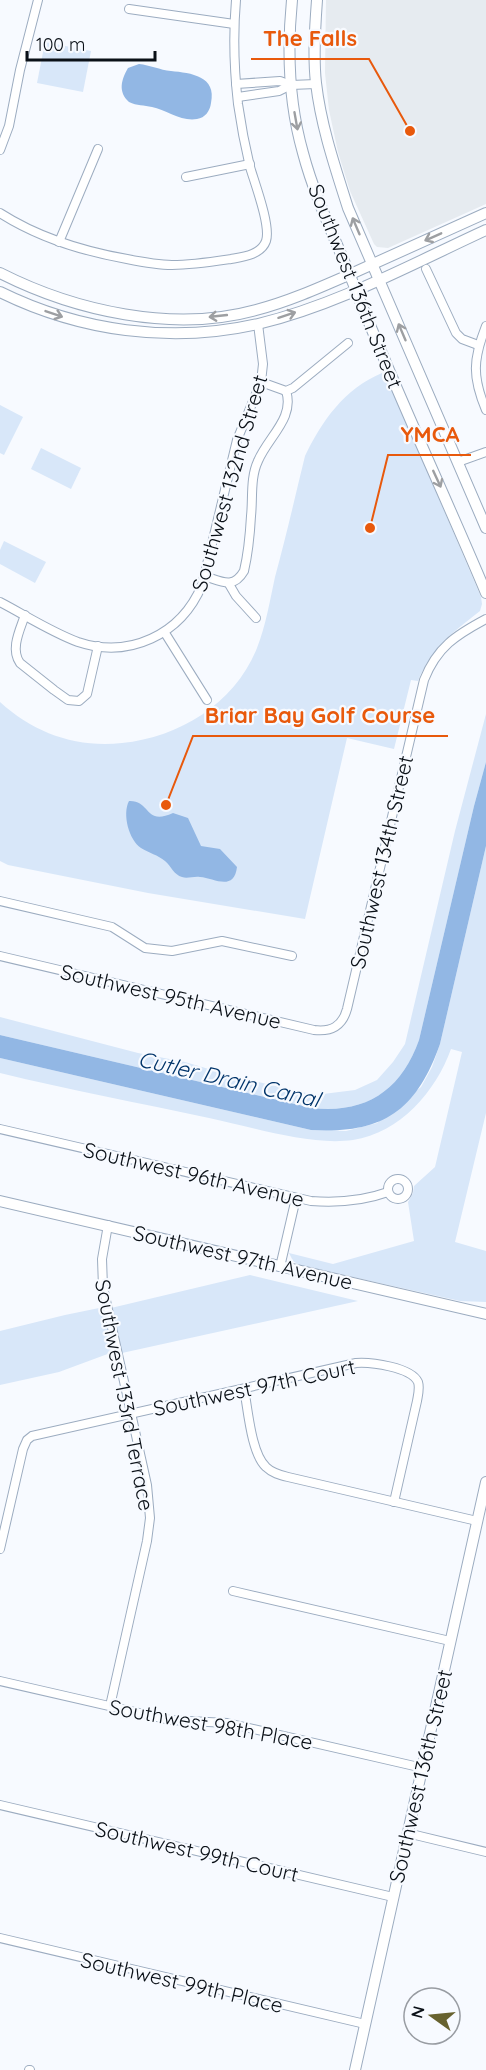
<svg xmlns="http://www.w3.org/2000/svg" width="486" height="2070" font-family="Quicksand,sans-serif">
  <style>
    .built { fill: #e6ebf0 }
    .green { fill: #d8e7f9 }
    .water { fill: #92b7e4 }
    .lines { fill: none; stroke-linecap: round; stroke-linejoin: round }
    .minor-casing { stroke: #9cacc0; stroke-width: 10 }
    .tertiary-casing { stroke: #9cacc0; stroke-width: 12 }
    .minor { stroke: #fff; stroke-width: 8 }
    .tertiary { stroke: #fff; stroke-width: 10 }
    .oneway { stroke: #9d9fa2 }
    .labels { text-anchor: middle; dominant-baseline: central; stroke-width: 4.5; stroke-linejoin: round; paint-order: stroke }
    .street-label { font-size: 21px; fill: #0a1017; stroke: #f7faff }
    .water-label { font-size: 22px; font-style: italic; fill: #00346a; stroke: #f7faff }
    .leader { fill: none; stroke: #e8590c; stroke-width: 2 }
    .callout-dot { fill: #e8590c; stroke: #f7faff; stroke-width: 2 }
    .callout-label { font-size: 22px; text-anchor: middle; font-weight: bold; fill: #e8590c; stroke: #f7faff; stroke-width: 4.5; stroke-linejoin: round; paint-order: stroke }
  </style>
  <rect width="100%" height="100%" fill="#f7faff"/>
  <path class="built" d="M326,0H486V204L388,248L377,247L374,244L350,191L338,152L329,110L325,73Z"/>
  <g class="green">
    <path d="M45,42L91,51L83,92L37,83Z"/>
    <path d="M382,373L399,405L481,597L482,604L480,611C452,633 432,647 418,681L411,680L394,749L347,738L305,919L148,893L8,865L0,861V702C34,733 76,748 122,743C180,737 235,703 257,648C266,625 270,600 275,577C286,537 295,497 305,456C322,421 344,389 382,373Z"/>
    <path d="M0,405L23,417L4,455L0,453Z"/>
    <path d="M41,448L81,468L71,489L31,469Z"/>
    <path d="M4,541L46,562L35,583L0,564V550Z"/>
    <path d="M486,714V762L474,806L419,1040C401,1091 365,1114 312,1108L0,1035V1017L138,1053L185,1062L236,1077L315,1095L355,1090L377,1080L393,1062L405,1044L455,831Z"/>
    <path d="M486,846V1113L455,1242L486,1251V1302L460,1301L299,1265L293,1261L289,1253L333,1264L414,1241L408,1202L413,1193L414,1186L435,1167L462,1052L451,1049C436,1091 400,1133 353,1140C310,1146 252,1127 209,1118C140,1103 69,1090 0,1073V1058L311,1130L346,1131L377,1123L421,1087L432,1067L440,1044Z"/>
    <path d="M250,1275L358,1301L122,1353L111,1308Z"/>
    <path d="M104,1307L113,1352L59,1372L0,1385V1331L65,1315Z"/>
  </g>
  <g class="water">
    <path d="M139,64C150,65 160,70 171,71C191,73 217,76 211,103C210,111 205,118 197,119C182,122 166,110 152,107C144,105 137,106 129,102C118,92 121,80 128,68Z"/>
    <path d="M486,762V846L440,1044C416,1112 382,1134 311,1130L0,1058V1035L312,1108C365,1114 401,1091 419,1040L474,806Z"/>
    <path d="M129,801C151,800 144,826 173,813L188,818L201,846L220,849L237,867C234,892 214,878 200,877C194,876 187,879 182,877C174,875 171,866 165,861C158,855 149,853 141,848C129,840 122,814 129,801Z"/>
  </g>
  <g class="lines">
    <g class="minor-casing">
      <g id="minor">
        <path d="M129,9L234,24"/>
        <path d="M236,84L280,81L291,85L316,84"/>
        <path d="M238,97L279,91L291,85"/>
        <path d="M0,150L9,126L20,70L38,0"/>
        <path d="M186,177L250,164"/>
        <path d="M0,213C39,238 82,251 127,259C142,262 157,265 172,265C192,265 211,262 231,259C242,257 261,255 266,241C271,226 255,184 250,167C245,146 241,125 238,104C234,69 233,35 236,0"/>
        <path d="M59,242L98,149"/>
        <path d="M426,269L456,333L462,339L478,345"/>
        <path d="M486,326C473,359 472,377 486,410"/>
        <path d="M261,382L286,391L293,388L348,343"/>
        <path d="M458,462L486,452"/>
        <path d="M204,576C221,581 233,590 244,571C248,554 250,534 251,516C253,498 250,478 258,461C268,437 295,418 286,391"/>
        <path d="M229,584L236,596L256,618"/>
        <path d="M0,602C25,615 51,632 78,642C129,659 181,635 202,585L237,440L261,382L263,364L258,324"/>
        <path d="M25,615C20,630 10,649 20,663L54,690L68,700L79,701L87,694L98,646"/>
        <path d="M165,633L207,700"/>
        <path d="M0,901L112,927L145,948L172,951L222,941L292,956"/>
        <path d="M0,956L314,1030C331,1032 342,1027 347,1009L424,680C437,647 456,635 486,619"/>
        <path d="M0,1129L311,1201C337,1203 363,1201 388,1192"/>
        <circle cx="398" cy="1189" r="10"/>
        <path d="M108,1225L102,1259L103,1287L147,1485L150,1518L147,1541L110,1706"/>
        <path d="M280,1267L296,1198"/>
        <path d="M244,1389C248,1409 251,1453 266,1467C272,1473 280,1475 288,1477L477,1521"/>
        <path d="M0,1549L23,1449L27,1440L32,1436L356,1363C371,1362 411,1367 418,1382C420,1388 418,1395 417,1401L394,1502"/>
        <path d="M233,1591L450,1641"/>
        <path d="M0,1681L170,1720L227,1723L423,1768"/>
        <path d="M0,1805L393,1897"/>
        <path d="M407,1833L486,1852"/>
        <path d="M0,1938L365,2024"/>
        <path d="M29,2070H30"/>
      </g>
    </g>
    <g class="tertiary-casing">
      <g id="tertiary">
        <path d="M292,0C287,51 289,104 303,153C316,202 339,246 357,293C397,394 444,493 486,593"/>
        <path d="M317,0C315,27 313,56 316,83C321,126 335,167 348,208L486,528"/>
        <path d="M0,273C75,311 173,333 256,310C290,301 321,287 353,273C398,253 442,233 486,213"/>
        <path d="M0,292C79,331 171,344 258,324C337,305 412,264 486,230"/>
        <path d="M0,1201L486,1314"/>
        <path d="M355,2070L486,1482"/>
      </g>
    </g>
    <use href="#minor" class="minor"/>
    <use href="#tertiary" class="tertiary"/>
  </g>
  <defs><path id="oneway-shaft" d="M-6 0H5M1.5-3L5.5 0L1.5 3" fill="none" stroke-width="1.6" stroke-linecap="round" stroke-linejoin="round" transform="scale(1.5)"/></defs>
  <g class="oneway">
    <use href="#oneway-shaft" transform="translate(296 121) rotate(80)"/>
    <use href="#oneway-shaft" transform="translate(356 226) rotate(-113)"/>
    <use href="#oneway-shaft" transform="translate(433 237) rotate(156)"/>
    <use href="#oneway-shaft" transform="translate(54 314) rotate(19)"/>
    <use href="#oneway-shaft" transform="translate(287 315) rotate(-18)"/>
    <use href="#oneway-shaft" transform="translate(218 316) rotate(174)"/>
    <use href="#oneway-shaft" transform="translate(402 332) rotate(-113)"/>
    <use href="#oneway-shaft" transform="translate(437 479) rotate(65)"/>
  </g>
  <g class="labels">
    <g class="street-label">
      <text transform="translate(356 286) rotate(68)">Southwest 136th Street</text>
      <text transform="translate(229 483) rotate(-74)">Southwest 132nd Street</text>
      <text transform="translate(381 862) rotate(-77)">Southwest 134th Street</text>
      <text transform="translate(171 996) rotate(13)">Southwest 95th Avenue</text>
      <text transform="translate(194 1174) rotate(13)">Southwest 96th Avenue</text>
      <text transform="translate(243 1257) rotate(13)">Southwest 97th Avenue</text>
      <text transform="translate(254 1387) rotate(-12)">Southwest 97th Court</text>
      <text transform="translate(125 1395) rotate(79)">Southwest 133rd Terrace</text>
      <text transform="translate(211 1724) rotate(10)">Southwest 98th Place</text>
      <text transform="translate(420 1776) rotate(-77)">Southwest 136th Street</text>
      <text transform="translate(197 1851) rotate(13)">Southwest 99th Court</text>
      <text transform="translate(182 1982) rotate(13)">Southwest 99th Place</text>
    </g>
    <g class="water-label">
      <text transform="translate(229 1079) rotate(13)">Cutler Drain Canal</text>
    </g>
  </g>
  <path class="leader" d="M410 131L369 59H251M370 528L388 455H471M166 805L193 736H448"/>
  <g class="callout-dot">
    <circle cx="410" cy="131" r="6"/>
    <circle cx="370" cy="528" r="6"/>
    <circle cx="166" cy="805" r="6"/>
  </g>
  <g class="callout-label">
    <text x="310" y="46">The Falls</text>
    <text x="430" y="442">YMCA</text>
    <text x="320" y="723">Briar Bay Golf Course</text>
  </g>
  <g transform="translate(432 2016) rotate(285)"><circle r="28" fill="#f7faff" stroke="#989ca2" stroke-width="1.5"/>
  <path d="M0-4.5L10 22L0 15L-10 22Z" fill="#67622f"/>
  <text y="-9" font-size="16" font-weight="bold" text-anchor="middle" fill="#0a1017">N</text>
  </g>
  <path d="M27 51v9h128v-9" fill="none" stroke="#0a1017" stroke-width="3"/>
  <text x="36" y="51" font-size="18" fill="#0a1017" stroke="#f7faff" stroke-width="4.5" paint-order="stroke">100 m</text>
</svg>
